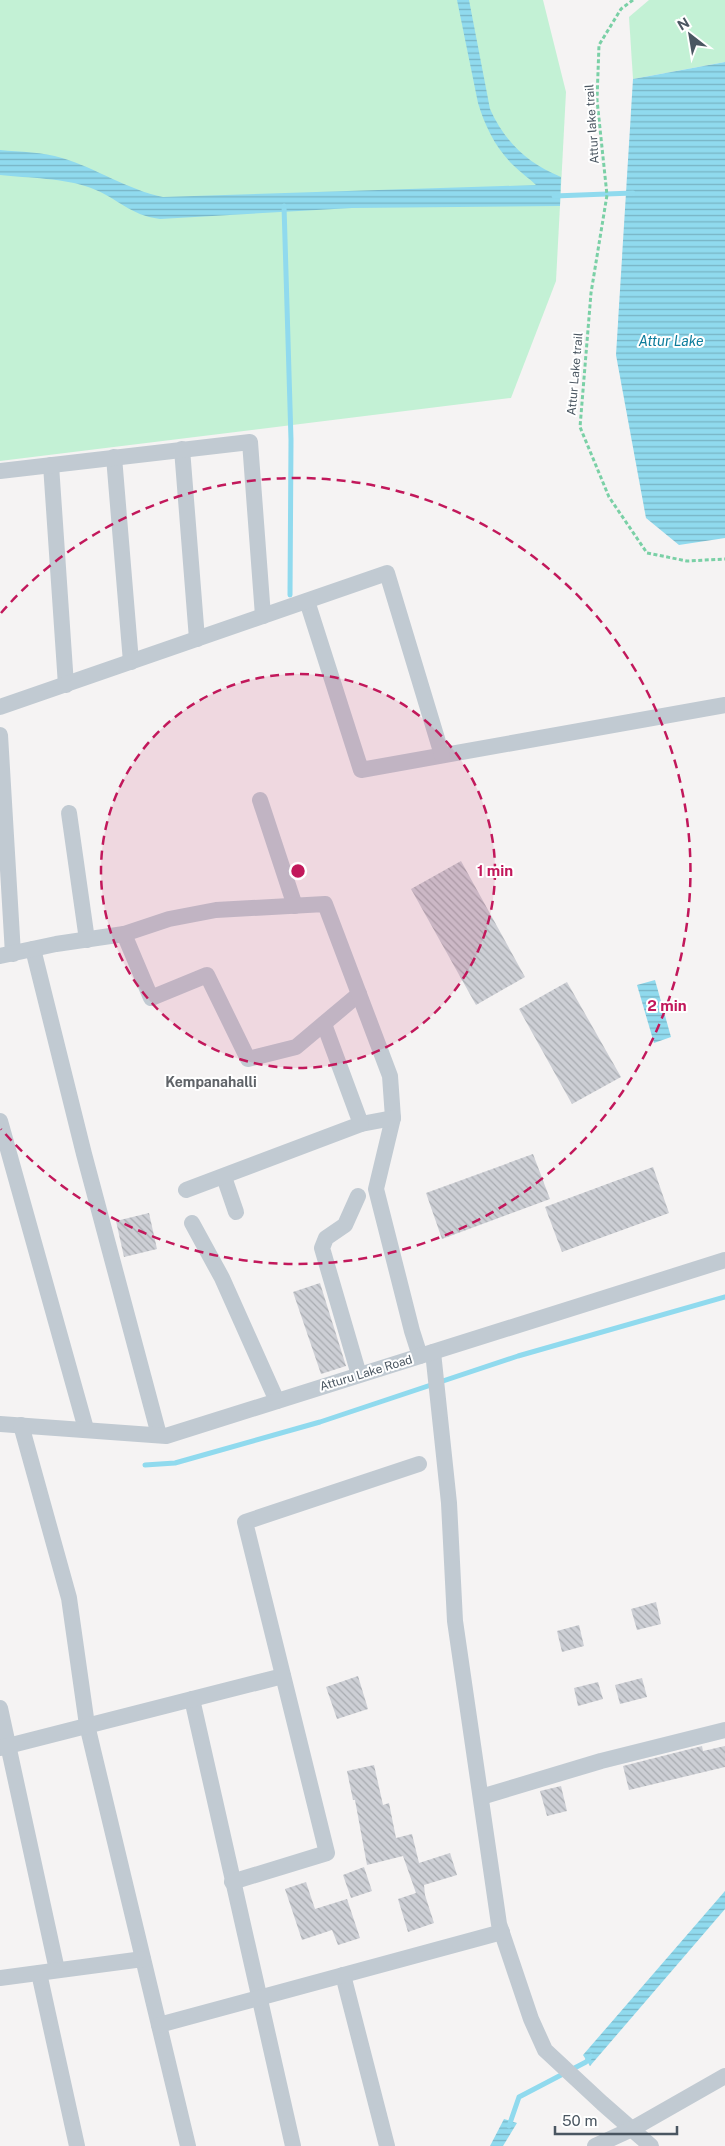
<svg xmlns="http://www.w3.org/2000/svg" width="725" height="2146" font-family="'Public Sans',sans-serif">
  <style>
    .green { fill: #c3f1d5 }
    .water { fill: url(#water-rules) }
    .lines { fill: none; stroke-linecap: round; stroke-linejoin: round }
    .stream { stroke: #90daee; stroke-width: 5 }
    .building { fill: url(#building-back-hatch) }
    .path { stroke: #7ad0a6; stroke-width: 3; stroke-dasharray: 4 2.5; stroke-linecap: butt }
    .minor { stroke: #c1cad2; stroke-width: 16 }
    .ring { fill: none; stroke: #c2185b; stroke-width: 2.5; stroke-dasharray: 9 6 }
    .labels { text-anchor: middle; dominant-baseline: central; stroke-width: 4; stroke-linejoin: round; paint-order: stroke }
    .street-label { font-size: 12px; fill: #4a5661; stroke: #fff }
    .water-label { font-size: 14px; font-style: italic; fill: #0c7c9b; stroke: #fff }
    .neighbourhood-label { font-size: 14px; font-weight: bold; fill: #5f6368; stroke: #fff }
    .centre { fill: #c2185b; stroke: #fff; stroke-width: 2.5 }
    .ring-label { font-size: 15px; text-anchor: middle; font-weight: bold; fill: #c2185b; stroke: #fff; stroke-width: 4; stroke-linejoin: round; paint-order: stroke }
  </style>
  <defs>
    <pattern id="water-rules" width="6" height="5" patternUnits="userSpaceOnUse" patternTransform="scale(1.25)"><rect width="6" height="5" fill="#90daee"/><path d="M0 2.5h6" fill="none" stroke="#78b4c4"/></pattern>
    <pattern id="building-back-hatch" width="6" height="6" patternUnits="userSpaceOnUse" patternTransform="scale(1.25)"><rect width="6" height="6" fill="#cdcfd5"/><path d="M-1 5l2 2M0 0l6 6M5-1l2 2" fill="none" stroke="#a8abb0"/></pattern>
  </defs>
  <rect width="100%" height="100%" fill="#f5f3f3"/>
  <g class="green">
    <path d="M0,0H543L566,92L556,281L511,398L0,461Z"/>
    <path d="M649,0H725V62L633,79L629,17Z"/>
  </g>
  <g class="water">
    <path d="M457,0H469L490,109C505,142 527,163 561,177L560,206L352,208L160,219C129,215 118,198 91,188C65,178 28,178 0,175V150C20,152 43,152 62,158C96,168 128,190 163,197L536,185C530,179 520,172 513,165C495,147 485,126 478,103Z"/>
    <path d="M725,62V538L679,545L646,518L616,355L633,79Z"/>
    <path d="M655,980L671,1037L654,1043L637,985Z"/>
    <path d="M725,1891V1909L590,2066L583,2055Z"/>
    <path d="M504,2119L517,2123L503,2146H490Z"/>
  </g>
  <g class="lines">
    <g class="stream">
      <path d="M554,196L633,193"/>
      <path d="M284,206L291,440L290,595"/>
      <path d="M145,1465L175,1463L320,1422L518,1356L725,1297"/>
      <path d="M509,2126L519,2097L586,2062L591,2056"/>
    </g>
  </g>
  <g class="building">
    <path d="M461,861L525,977L476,1005L411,889Z"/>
    <path d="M567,982L621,1077L572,1104L519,1009Z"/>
    <path d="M533,1154L550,1199L442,1239L426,1193Z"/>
    <path d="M653,1167L669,1213L562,1252L545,1207Z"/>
    <path d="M149,1213L157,1249L124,1257L116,1221Z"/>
    <path d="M320,1283L346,1366L321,1374L293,1292Z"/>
    <path d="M656,1602L661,1624L637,1630L631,1609Z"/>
    <path d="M579,1625L584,1646L562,1652L557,1631Z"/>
    <path d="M358,1676L368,1709L337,1719L326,1687Z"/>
    <path d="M642,1678L647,1697L620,1704L615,1685Z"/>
    <path d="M598,1682L603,1699L578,1706L574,1688Z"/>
    <path d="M702,1746L703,1751L725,1746V1767L629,1790L623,1766Z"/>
    <path d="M374,1765L383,1805L389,1803L396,1838L412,1834L419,1863L450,1853L457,1875L424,1885L425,1895L434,1923L408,1932L398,1899L416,1893L403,1856L367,1865L355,1800H353L347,1771Z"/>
    <path d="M561,1786L567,1811L547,1816L540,1791Z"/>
    <path d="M364,1867L372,1891L351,1898L343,1875Z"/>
    <path d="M306,1882L315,1909L347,1899L360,1938L338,1945L332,1930L302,1940L285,1889Z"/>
  </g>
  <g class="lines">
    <path class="path" d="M633,0L621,9L599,45L597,100L607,195L591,293L580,427L609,497L647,553L687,561L725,559"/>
    <g class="minor">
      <path d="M182,449L197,639"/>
      <path d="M114,457L131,662"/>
      <path d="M51,465L66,685"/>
      <path d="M0,471L250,442L263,616"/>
      <path d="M307,601L361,770L725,705"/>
      <path d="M0,707L387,573L442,755"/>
      <path d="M0,735L13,954"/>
      <path d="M260,800L295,906"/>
      <path d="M69,813L87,940"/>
      <path d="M124,934L151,998L207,975L248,1059L296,1047L359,994"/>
      <path d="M33,949L84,1154L159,1435"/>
      <path d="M0,956L56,944L124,934L169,919L216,910L325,904L390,1076L393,1118L376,1189L412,1331L420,1356"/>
      <path d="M0,1121L86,1429"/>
      <path d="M361,1124L393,1118"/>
      <path d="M224,1177L236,1212"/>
      <path d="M186,1190L361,1124L324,1024"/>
      <path d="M192,1223L222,1278L277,1401"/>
      <path d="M433,1352L449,1503L455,1621L499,1924L531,2019L545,2050L602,2103L651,2146"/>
      <path d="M357,1368L322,1248L326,1238L345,1225L358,1196"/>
      <path d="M0,1424L166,1436L725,1260"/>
      <path d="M21,1425L69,1598L87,1725L188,2146"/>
      <path d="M192,1699L293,2146"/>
      <path d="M0,1708L57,1970"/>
      <path d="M0,1748L283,1676"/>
      <path d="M481,1797L601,1761L725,1730"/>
      <path d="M232,1882L327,1853L245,1522L419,1464"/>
      <path d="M39,1973L77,2146"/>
      <path d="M343,1975L387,2146"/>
      <path d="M0,1978L143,1959"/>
      <path d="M159,2025L502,1932"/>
      <path d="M595,2146L632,2129L725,2076"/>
    </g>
  </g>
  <circle cx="298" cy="871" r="197" fill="#c2185b" fill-opacity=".12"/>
  <g class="ring">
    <circle cx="298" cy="871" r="197"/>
    <path d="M1 613A393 393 0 1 1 1 1129"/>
  </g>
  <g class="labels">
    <g class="street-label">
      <text transform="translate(592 124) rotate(-94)">Attur lake trail</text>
      <text transform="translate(575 374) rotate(-85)">Attur Lake trail</text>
      <text transform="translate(366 1373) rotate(-17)">Atturu Lake Road</text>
    </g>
    <g class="water-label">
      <text x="671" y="341">Attur Lake</text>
    </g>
    <g class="neighbourhood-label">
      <text x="211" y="1082">Kempanahalli</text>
    </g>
  </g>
  <circle cx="298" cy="871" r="8" class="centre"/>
  <g class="ring-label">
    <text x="495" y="876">1 min</text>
    <text x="667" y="1011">2 min</text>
  </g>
  <g transform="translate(690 35) rotate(329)" stroke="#ffffff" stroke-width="4" paint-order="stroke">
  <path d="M0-4L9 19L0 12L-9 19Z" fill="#4a5661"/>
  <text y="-8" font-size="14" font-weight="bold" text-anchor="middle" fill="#4a5661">N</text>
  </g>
  <path d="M555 2126v8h122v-8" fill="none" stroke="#4a5661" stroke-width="2.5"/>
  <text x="562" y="2126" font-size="15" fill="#4a5661" stroke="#ffffff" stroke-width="4" paint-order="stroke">50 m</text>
</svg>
